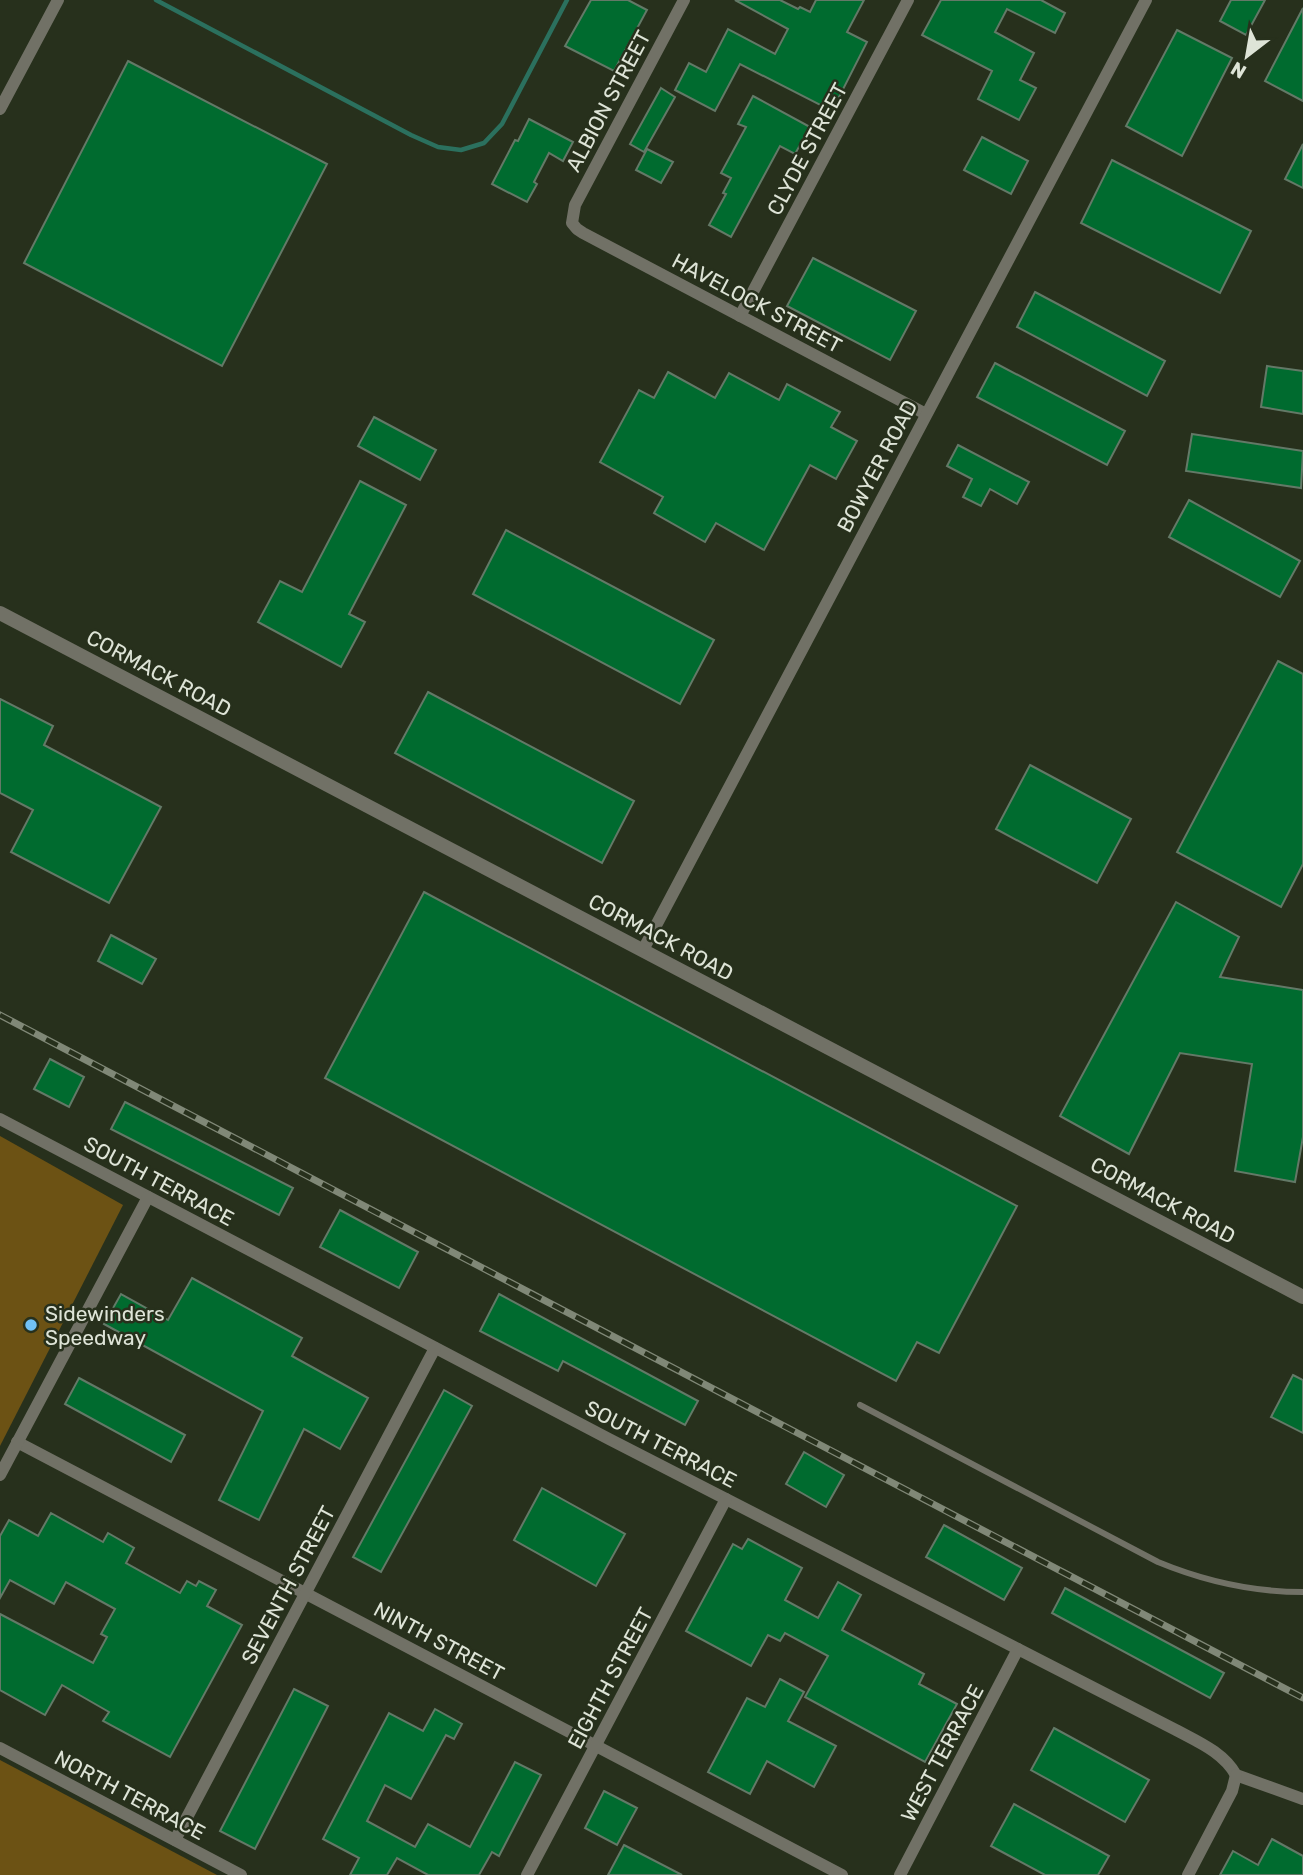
<svg xmlns="http://www.w3.org/2000/svg" width="1303" height="1875" font-family="Rubik,sans-serif">
  <style>
    .green { fill: #6c5214 }
    .lines { fill: none; stroke-linecap: round; stroke-linejoin: round }
    .stream { stroke: #2b705e; stroke-width: 4.5 }
    .building { fill: #006b2f; stroke: #637967; stroke-width: 2 }
    .service { stroke: #717166; stroke-width: 6 }
    .minor { stroke: #717166; stroke-width: 12 }
    .tertiary { stroke: #717166; stroke-width: 14 }
    .rail-casing { stroke: #808877; stroke-width: 7 }
    .rail { stroke: #27301c; stroke-width: 4.5; stroke-dasharray: 13; stroke-linecap: butt }
    .poi-dot { fill: #71c1f5; stroke: #27301c; stroke-width: 2.5 }
    .labels { text-anchor: middle; dominant-baseline: central; stroke-width: 5; stroke-linejoin: round; paint-order: stroke }
    .street-label { font-size: 21px; fill: #dee4d7; stroke: #27301c }
    .poi-label { font-size: 21px; fill: #dee4d7; stroke: #27301c; text-anchor: start }
  </style>
  <rect width="100%" height="100%" fill="#27301c"/>
  <g class="green">
    <path d="M0,1136L123,1205L0,1446Z"/>
    <path d="M0,1760L217,1875H0Z"/>
  </g>
  <g class="lines">
    <path class="stream" d="M156,0L411,135L438,147L461,150L484,143L502,124L567,0"/>
  </g>
  <g class="building">
    <path d="M591,0H628L647,10L614,71L565,46Z"/>
    <path d="M735,0H780L798,9L800,7L810,12L816,0H864L847,32L867,42L832,111L740,64L715,111L675,90L689,63L706,72L728,29L775,54L788,29Z"/>
    <path d="M941,0H1041L1065,13L1055,33L1007,9L995,32L1034,53L1020,80L1036,88L1019,120L978,99L992,71L922,35Z"/>
    <path d="M1231,0H1265L1246,35L1220,21Z"/>
    <path d="M1303,8V101L1265,81Z"/>
    <path d="M1177,30L1232,58L1182,156L1126,126Z"/>
    <path d="M128,61L327,164L222,366L24,263Z"/>
    <path d="M661,88L675,97L644,152L630,144Z"/>
    <path d="M753,96L810,127L795,154L780,146L731,237L709,225L726,194L723,193L731,178L721,173L746,127L738,124Z"/>
    <path d="M529,119L573,142L563,161L549,153L534,182L537,184L527,202L492,184L515,140L518,141Z"/>
    <path d="M982,137L1028,161L1011,194L964,170Z"/>
    <path d="M1303,144V188L1285,179Z"/>
    <path d="M647,149L673,162L661,183L636,170Z"/>
    <path d="M1112,160L1251,231L1220,293L1081,223Z"/>
    <path d="M813,258L916,311L890,360L787,306Z"/>
    <path d="M1035,292L1165,361L1147,396L1017,327Z"/>
    <path d="M995,363L1125,431L1107,465L977,397Z"/>
    <path d="M1267,366L1303,371V414L1261,407Z"/>
    <path d="M668,372L715,398L729,373L779,400L787,384L840,412L831,427L857,441L836,479L810,465L764,550L716,523L705,542L654,513L663,497L600,462L639,390L654,398Z"/>
    <path d="M374,417L436,450L420,480L358,446Z"/>
    <path d="M1192,434L1303,451L1301,488L1186,471Z"/>
    <path d="M958,445L1029,482L1017,504L990,489L981,506L963,497L972,479L947,466Z"/>
    <path d="M360,481L406,505L349,614L365,622L341,667L258,622L280,581L302,592Z"/>
    <path d="M1189,500L1300,561L1280,597L1169,537Z"/>
    <path d="M506,530L714,640L680,704L473,594Z"/>
    <path d="M1278,661L1303,674V864L1281,907L1177,852Z"/>
    <path d="M428,692L634,801L602,863L395,753Z"/>
    <path d="M0,699L53,726L44,745L161,807L109,903L11,852L33,810L0,793Z"/>
    <path d="M1030,765L1131,819L1097,883L996,829Z"/>
    <path d="M424,892L1017,1206L939,1353L917,1342L896,1381L325,1078Z"/>
    <path d="M1176,902L1239,937L1220,977L1303,990V1137L1295,1182L1235,1171L1252,1064L1180,1053L1129,1154L1060,1116Z"/>
    <path d="M111,935L156,959L142,984L98,961Z"/>
    <path d="M50,1059L84,1077L69,1107L34,1089Z"/>
    <path d="M125,1102L293,1188L279,1215L111,1129Z"/>
    <path d="M340,1210L418,1252L399,1288L320,1247Z"/>
    <path d="M192,1278L302,1338L292,1356L368,1398L340,1449L304,1429L259,1520L219,1500L263,1411L104,1324L121,1294L168,1320Z"/>
    <path d="M499,1294L698,1401L685,1425L563,1361L558,1371L480,1331Z"/>
    <path d="M1293,1375L1303,1380V1433L1271,1417Z"/>
    <path d="M79,1378L185,1435L171,1462L65,1404Z"/>
    <path d="M444,1390L472,1406L381,1572L353,1557Z"/>
    <path d="M804,1452L844,1475L826,1507L786,1484Z"/>
    <path d="M542,1488L625,1534L596,1586L514,1540Z"/>
    <path d="M51,1513L103,1542L108,1533L134,1548L126,1563L180,1593L187,1581L196,1586L199,1581L216,1590L207,1606L242,1625L170,1757L103,1721L109,1712L62,1685L45,1715L0,1690V1614L93,1663L107,1637L101,1634L115,1609L66,1582L54,1604L10,1580L0,1598V1536L9,1520L38,1536Z"/>
    <path d="M944,1525L1022,1568L1004,1600L926,1557Z"/>
    <path d="M748,1539L802,1568L785,1600L818,1618L838,1582L861,1595L842,1630L924,1674L919,1684L957,1704L925,1762L805,1697L828,1656L785,1633L780,1641L768,1635L751,1666L686,1631L733,1544L742,1549Z"/>
    <path d="M1065,1588L1224,1673L1210,1698L1052,1613Z"/>
    <path d="M780,1679L804,1692L788,1721L836,1746L814,1787L767,1761L750,1794L708,1772L747,1698L765,1707Z"/>
    <path d="M294,1689L328,1706L255,1849L220,1831Z"/>
    <path d="M435,1709L462,1724L454,1739L446,1735L411,1799L385,1785L367,1821L415,1847L428,1824L470,1847L515,1762L541,1775L499,1856L492,1852L479,1875H428L397,1858L387,1875H350L359,1858L323,1839L389,1713L423,1731Z"/>
    <path d="M1054,1728L1149,1780L1125,1822L1031,1770Z"/>
    <path d="M604,1791L637,1808L617,1845L585,1828Z"/>
    <path d="M1014,1804L1109,1856L1098,1875H1045L991,1846Z"/>
    <path d="M1272,1839L1303,1856V1875H1220L1233,1851L1258,1865Z"/>
    <path d="M624,1845L682,1875H608Z"/>
  </g>
  <g class="lines">
    <path class="service" d="M860,1405L1158,1562C1204,1581 1253,1592 1303,1592"/>
    <g class="minor">
      <path d="M684,0L575,205L572,223L577,229L583,233L926,414"/>
      <path d="M0,109L58,0"/>
      <path d="M740,316L908,0"/>
      <path d="M643,950L1146,0"/>
      <path d="M0,1119L609,1439L1176,1730C1198,1742 1223,1752 1236,1775L1303,1799"/>
      <path d="M17,1442L842,1875"/>
      <path d="M0,1475L148,1197"/>
      <path d="M0,1748L241,1875"/>
      <path d="M175,1840L435,1348"/>
      <path d="M527,1875L726,1499"/>
      <path d="M900,1875L1018,1649"/>
      <path d="M1188,1875L1232,1791L1236,1775"/>
    </g>
    <path class="tertiary" d="M0,613L1303,1297"/>
    <g class="rail-casing">
      <path id="rail" d="M0,1015L1303,1698"/>
    </g>
    <use href="#rail" class="rail"/>
  </g>
  <circle class="poi-dot" cx="31" cy="1325" r="7"/>
  <g class="labels">
    <g class="street-label">
      <text transform="translate(608 101) rotate(-62)">ALBION STREET</text>
      <text transform="translate(807 149) rotate(-62)">CLYDE STREET</text>
      <text transform="translate(757 303) rotate(28)">HAVELOCK STREET</text>
      <text transform="translate(877 466) rotate(-62)">BOWYER ROAD</text>
      <text transform="translate(159 673) rotate(28)">CORMACK ROAD</text>
      <text transform="translate(661 937) rotate(28)">CORMACK ROAD</text>
      <text transform="translate(159 1181) rotate(28)">SOUTH TERRACE</text>
      <text transform="translate(1163 1200) rotate(28)">CORMACK ROAD</text>
      <text transform="translate(661 1444) rotate(27)">SOUTH TERRACE</text>
      <text transform="translate(288 1585) rotate(-62)">SEVENTH STREET</text>
      <text transform="translate(439 1641) rotate(28)">NINTH STREET</text>
      <text transform="translate(610 1678) rotate(-62)">EIGHTH STREET</text>
      <text transform="translate(942 1753) rotate(-62)">WEST TERRACE</text>
      <text transform="translate(130 1795) rotate(28)">NORTH TERRACE</text>
    </g>
    <g class="poi-label">
      <text x="45" y="1313">Sidewinders<tspan x="45" dy="24">Speedway</tspan></text>
    </g>
  </g>
  <g transform="translate(1247 56) rotate(211)" stroke="#27301c" stroke-width="5" paint-order="stroke">
  <path d="M0-5L12 26L0 18L-12 26Z" fill="#dee4d7"/>
  <text y="-10" font-size="19" font-weight="bold" text-anchor="middle" fill="#dee4d7">N</text>
  </g>
</svg>
